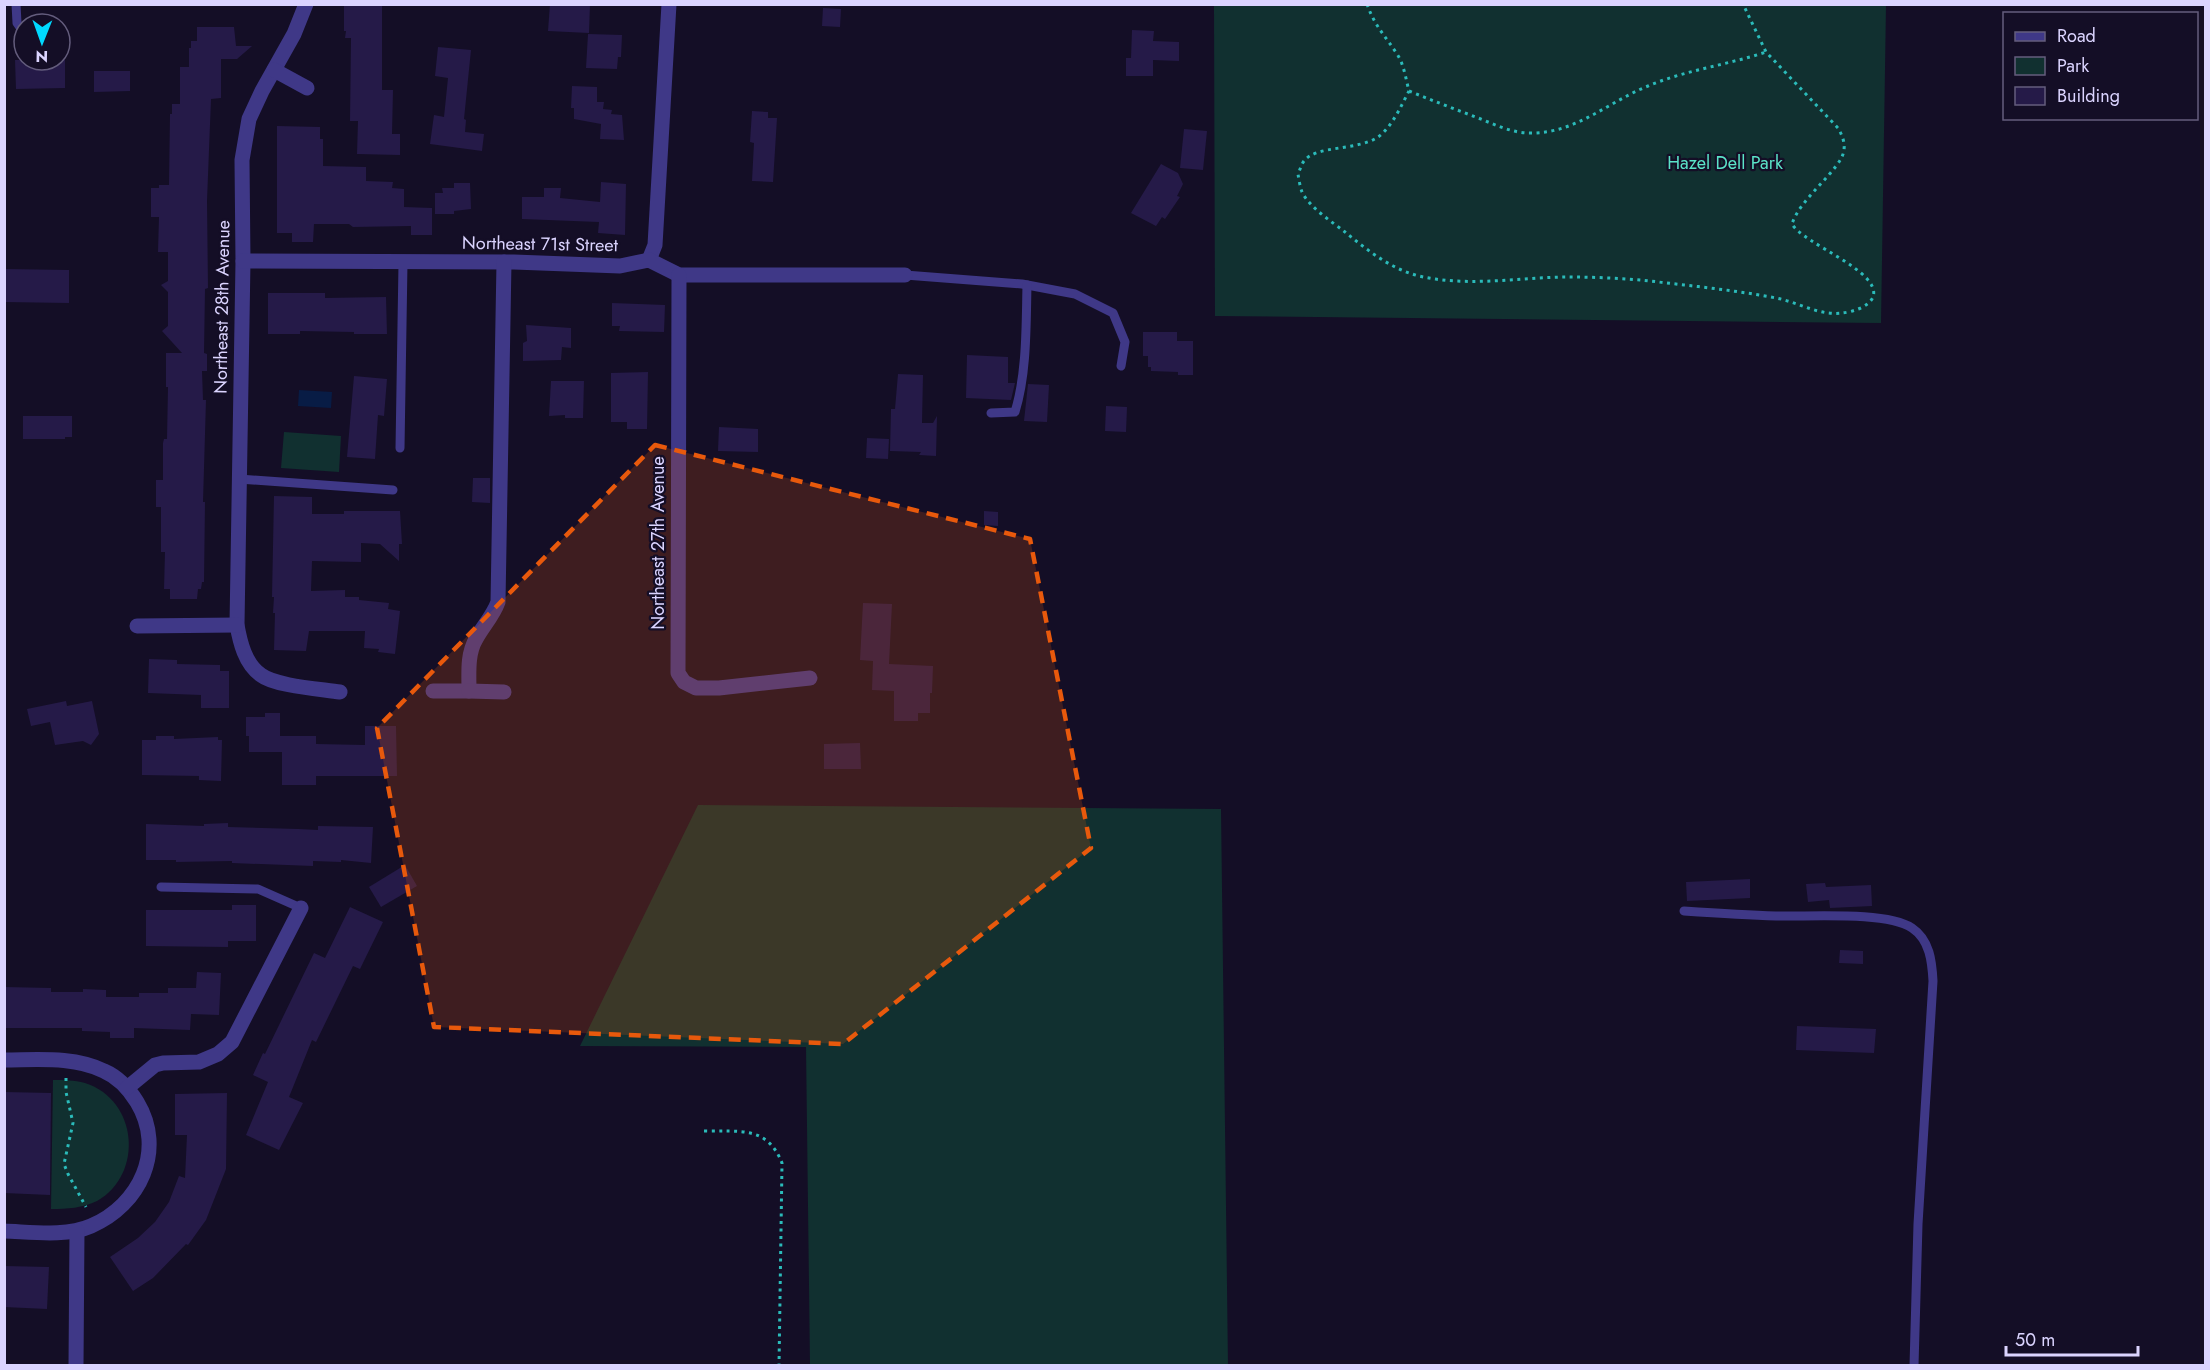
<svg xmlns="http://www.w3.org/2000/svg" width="2210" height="1370" font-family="Jost,sans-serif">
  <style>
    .green { fill: #113030 }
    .water { fill: #081c45 }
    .building { fill: #251a48 }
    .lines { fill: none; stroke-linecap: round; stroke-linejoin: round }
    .path { stroke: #2bbbba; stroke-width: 3; stroke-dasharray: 3 4.5; stroke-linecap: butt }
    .lane { stroke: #3f3887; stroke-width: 9 }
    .street { stroke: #3f3887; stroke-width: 15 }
    .marked { fill: #e8590c; fill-opacity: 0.2; stroke: #e8590c; stroke-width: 4.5; stroke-dasharray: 12 8; stroke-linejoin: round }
    .labels { text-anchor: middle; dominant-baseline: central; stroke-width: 4.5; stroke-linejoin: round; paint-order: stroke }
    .park-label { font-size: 18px; fill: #5be3c8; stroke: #140e26 }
    .street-label { font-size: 18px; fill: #dbd4ff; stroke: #140e26 }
  </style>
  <rect width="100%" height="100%" fill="#140e26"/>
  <g class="green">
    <path d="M1214,5H1886L1881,323L1215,316Z"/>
    <path d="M284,432L341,436L339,472L281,468Z"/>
    <path d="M698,805L1221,809L1228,1365H810L806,1047L580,1046Z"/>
    <path d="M53,1080C64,1080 74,1080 85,1083C138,1100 144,1174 97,1201C83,1208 67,1209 51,1209Z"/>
  </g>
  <path class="water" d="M299,390L332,392L331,408L298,406Z"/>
  <g class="building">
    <path d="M344,4H382V90H393L392,134H400V155L357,154L358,121H350L351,38H345L346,31H344Z"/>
    <path d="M550,4H590L589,33L548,31Z"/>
    <path d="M823,8L841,9L840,27L822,26Z"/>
    <path d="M197,27H234L236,46H252L237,59H221V98L211,99L207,201L208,288L205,289L204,353L207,354V371H202L203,400H206L203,502H205L204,582H202L201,589H198L197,599H170V589H164L165,552H161V507H156V480H163V443L164,439H167L168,387H166V353H182L162,331L168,326V292L161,285L168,281V252H158L159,217H151V188H159V185H169L170,114H172V104H180V67H189V48H191V41H197Z"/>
    <path d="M1132,30L1154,31L1153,41L1179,42V61L1153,60V76H1126V58H1131Z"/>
    <path d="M588,34L622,35L621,57H618L617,69L586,68Z"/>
    <path d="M438,47L471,50L464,119L466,120L465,132L484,134L482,151L430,144L434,115L444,117L448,78L435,76Z"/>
    <path d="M15,60H65V88L16,89Z"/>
    <path d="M94,71H130V91L94,92Z"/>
    <path d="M572,86L597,87V102H604L603,109L612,110L611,114L622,115L624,140L600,139L601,124L574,119V108H571Z"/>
    <path d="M752,111L768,112V118H777L773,182L752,181L754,143L750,142Z"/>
    <path d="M277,126L320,127V139H323V166L366,167V181L393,182L392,188L404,189V207L432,208V235H411V226L353,227L349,224H314L313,242H292V233H277Z"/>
    <path d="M1184,129L1207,131L1203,170L1180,168Z"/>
    <path d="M1161,164L1178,173L1183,184L1177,196L1180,197L1165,219L1162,217L1156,226L1131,213Z"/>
    <path d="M601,182L626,184L625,235L598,233L599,222L522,219V197H544V188H561L560,198L600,202Z"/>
    <path d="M454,183H470L471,209L454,211V214H435V193H443L442,188H454Z"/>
    <path d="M4,269L69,270V303L4,302Z"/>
    <path d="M268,293H325V298L386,297L387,334H354V332L300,331V334H268Z"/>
    <path d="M612,303L665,305L664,332L619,331L620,326H612Z"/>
    <path d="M526,325L571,328V348L562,347L561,360L523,361V343L527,341Z"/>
    <path d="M1143,332H1177V341H1193V375H1178V372L1151,371V367H1148V356H1143Z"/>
    <path d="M967,355L1008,357V383H1015L1011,400L966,398Z"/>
    <path d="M648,372L647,429H627V422H611V373Z"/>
    <path d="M898,374L923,375L922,423H933L937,416L936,456L919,455L921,452L890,451L891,409H895Z"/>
    <path d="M354,376L387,379L384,416L378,415L375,459L347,457Z"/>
    <path d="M551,381H584L583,418H565V415L549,416Z"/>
    <path d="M1028,384L1049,385L1047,422L1024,421Z"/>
    <path d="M1106,406L1127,407L1126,432L1105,431Z"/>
    <path d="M23,416H72V437H65V439H23Z"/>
    <path d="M719,427L758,429V452L718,451Z"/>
    <path d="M867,438L889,439L888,459L866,458Z"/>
    <path d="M473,478H490V503L472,502Z"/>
    <path d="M274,496L312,497V514H344V511H400L402,544H399V561L380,544L361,543V562L312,561L311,591L345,590V597H359V600L389,603L388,609L400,611L395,654L378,652L379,649L364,648L365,631H309L306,651L274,650L275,613H273L274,597H272Z"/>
    <path d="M984,511L998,512V526L984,525Z"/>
    <path d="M863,603L892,604L889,664L933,666L932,693H930V713H918V721H894V691L872,690L873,661L860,660Z"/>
    <path d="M149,659L177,660V664L220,665V671H229V708H201V695L148,693Z"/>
    <path d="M66,701L67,706L92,701L99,734L91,745L83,741L55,745L50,722L31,726L27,709Z"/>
    <path d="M265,713H280V736H316V744L365,745V726H396L397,776H316V785H282V752H249V736H246V717H265Z"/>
    <path d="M156,736H174V739L218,737V740H222L221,781L199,780V776L142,775V740H156Z"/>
    <path d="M860,743L861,769H824V744Z"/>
    <path d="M228,823V827L298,829L318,830V826L373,827L371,863L341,860V862L313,861V866L232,863V861L176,862V860H146V824L204,826V824Z"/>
    <path d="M405,865L417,886L381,907L369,887Z"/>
    <path d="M1750,879V898L1687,901L1686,882Z"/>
    <path d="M1825,883L1826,887L1871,885L1872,906L1830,908L1829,900L1808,902L1806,884Z"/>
    <path d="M232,905H256V941H228V947L146,946V910H232Z"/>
    <path d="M350,907L383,922L360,969L353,966L316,1042L312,1040L289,1097L303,1103L279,1150L246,1135L268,1082L253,1075L263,1053L265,1054L314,953L325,958Z"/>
    <path d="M1840,950L1863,951V964L1839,963Z"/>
    <path d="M197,972L221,973L219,1015L191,1014L190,1030L134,1028V1038H110V1032L82,1031V1028H4V987L51,988V992H83V989L106,990V997H139V993H168V988H196Z"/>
    <path d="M1797,1026L1876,1029L1874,1053L1796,1050Z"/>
    <path d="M4,1092L51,1093L50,1195L4,1193Z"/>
    <path d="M227,1093L226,1169L206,1220L188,1245L186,1244L153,1278L133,1291L110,1257L138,1238L155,1222L169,1202L179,1176L185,1178L187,1135H175V1094Z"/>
    <path d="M4,1266L49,1267L47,1309L4,1307Z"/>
  </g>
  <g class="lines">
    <g class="path">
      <path d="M1367,4C1374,25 1386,37 1397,54C1404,64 1406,80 1409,91C1401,106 1392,127 1378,137C1357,151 1316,145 1304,161C1301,165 1300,170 1298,174C1299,180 1300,187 1302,192C1310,208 1331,221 1345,232C1367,250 1391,269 1419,276C1466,287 1516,278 1564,277C1592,277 1622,278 1650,281C1692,286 1734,290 1776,298C1798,302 1819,316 1842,313C1852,312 1869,307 1873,297C1882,271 1803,244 1792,224C1800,198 1842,169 1844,150C1845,142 1842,135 1838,128L1766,52L1743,4"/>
      <path d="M1409,91C1431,100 1452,108 1473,116C1492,123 1510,133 1530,133C1575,134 1608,102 1648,86C1686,70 1727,65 1766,52"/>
      <path d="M66,1078V1092L73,1123L64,1164L68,1174L86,1207"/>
      <path d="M704,1131C739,1132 767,1125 782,1163L779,1366"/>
    </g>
    <g class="lane">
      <path d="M16,4L17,23L24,33"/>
      <path d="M905,275L1022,284L1059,291L1075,294L1113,313L1125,342L1121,366"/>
      <path d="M991,413L1015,412C1027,373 1026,326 1027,285"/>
      <path d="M400,448L403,263"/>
      <path d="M239,479L393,490"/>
      <path d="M161,887L258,889L301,908"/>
      <path d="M1684,911C1714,913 1745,915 1776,916C1809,917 1886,911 1912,928C1930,940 1932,962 1933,981L1918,1224L1914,1366"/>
    </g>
    <g class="street">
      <path d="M306,4L294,34L262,91L249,119L242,160L243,261L237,625C240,642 245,664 261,675C275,686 321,689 340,692"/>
      <path d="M274,70L307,88"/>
      <path d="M649,260L655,245L669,4"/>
      <path d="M243,261L514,262L620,266L649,260L679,275H905"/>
      <path d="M679,275L678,673L684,682L696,688H719L810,678"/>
      <path d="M137,626L237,625"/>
      <path d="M433,691H469C469,674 467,654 476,639C483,626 493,616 498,602L504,262"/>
      <path d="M469,691L504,692"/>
      <path d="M4,1060C37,1060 74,1056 104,1071C118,1077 129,1089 137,1102C166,1150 140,1205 91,1226C66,1237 32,1232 4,1231"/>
      <path d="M127,1088L155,1065L163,1063L199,1062L218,1054L232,1042L301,908"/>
      <path d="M76,1366L77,1231"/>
    </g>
  </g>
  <path class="marked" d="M655,445L1030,539L1091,848L843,1044L434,1027L377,728Z"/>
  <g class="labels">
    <g class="park-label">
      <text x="1725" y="163">Hazel Dell Park</text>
    </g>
    <g class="street-label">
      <text transform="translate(540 244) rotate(1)">Northeast 71st Street</text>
      <text transform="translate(222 307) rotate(-89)">Northeast 28th Avenue</text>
      <text transform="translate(658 543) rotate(-90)">Northeast 27th Avenue</text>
    </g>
  </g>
  <rect width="2210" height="1370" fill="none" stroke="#dbd4ff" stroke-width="12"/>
  <rect x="2003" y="12" width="195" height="108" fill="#140e26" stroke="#645d7d" stroke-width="1.5"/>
  <rect x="2015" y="32" width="30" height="9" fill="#3f3887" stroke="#645d7d" stroke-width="1.5"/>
  <text x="2057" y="42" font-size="18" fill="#dbd4ff">Road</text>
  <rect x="2015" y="57" width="30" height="18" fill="#113030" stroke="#645d7d" stroke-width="1.5"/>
  <text x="2057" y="72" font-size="18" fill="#dbd4ff">Park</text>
  <rect x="2015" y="87" width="30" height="18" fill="#251a48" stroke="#645d7d" stroke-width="1.5"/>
  <text x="2057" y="102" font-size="18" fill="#dbd4ff">Building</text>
  <g transform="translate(42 42) rotate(181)"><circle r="28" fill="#140e26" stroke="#645d7d" stroke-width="1.5"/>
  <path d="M0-4.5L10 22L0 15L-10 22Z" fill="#00d9ff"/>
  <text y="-9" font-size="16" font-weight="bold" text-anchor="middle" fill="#dbd4ff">N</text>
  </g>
  <path d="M2006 1346v9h132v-9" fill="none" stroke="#dbd4ff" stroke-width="3"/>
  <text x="2015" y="1346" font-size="18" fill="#dbd4ff" stroke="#140e26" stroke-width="4.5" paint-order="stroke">50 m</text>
</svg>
